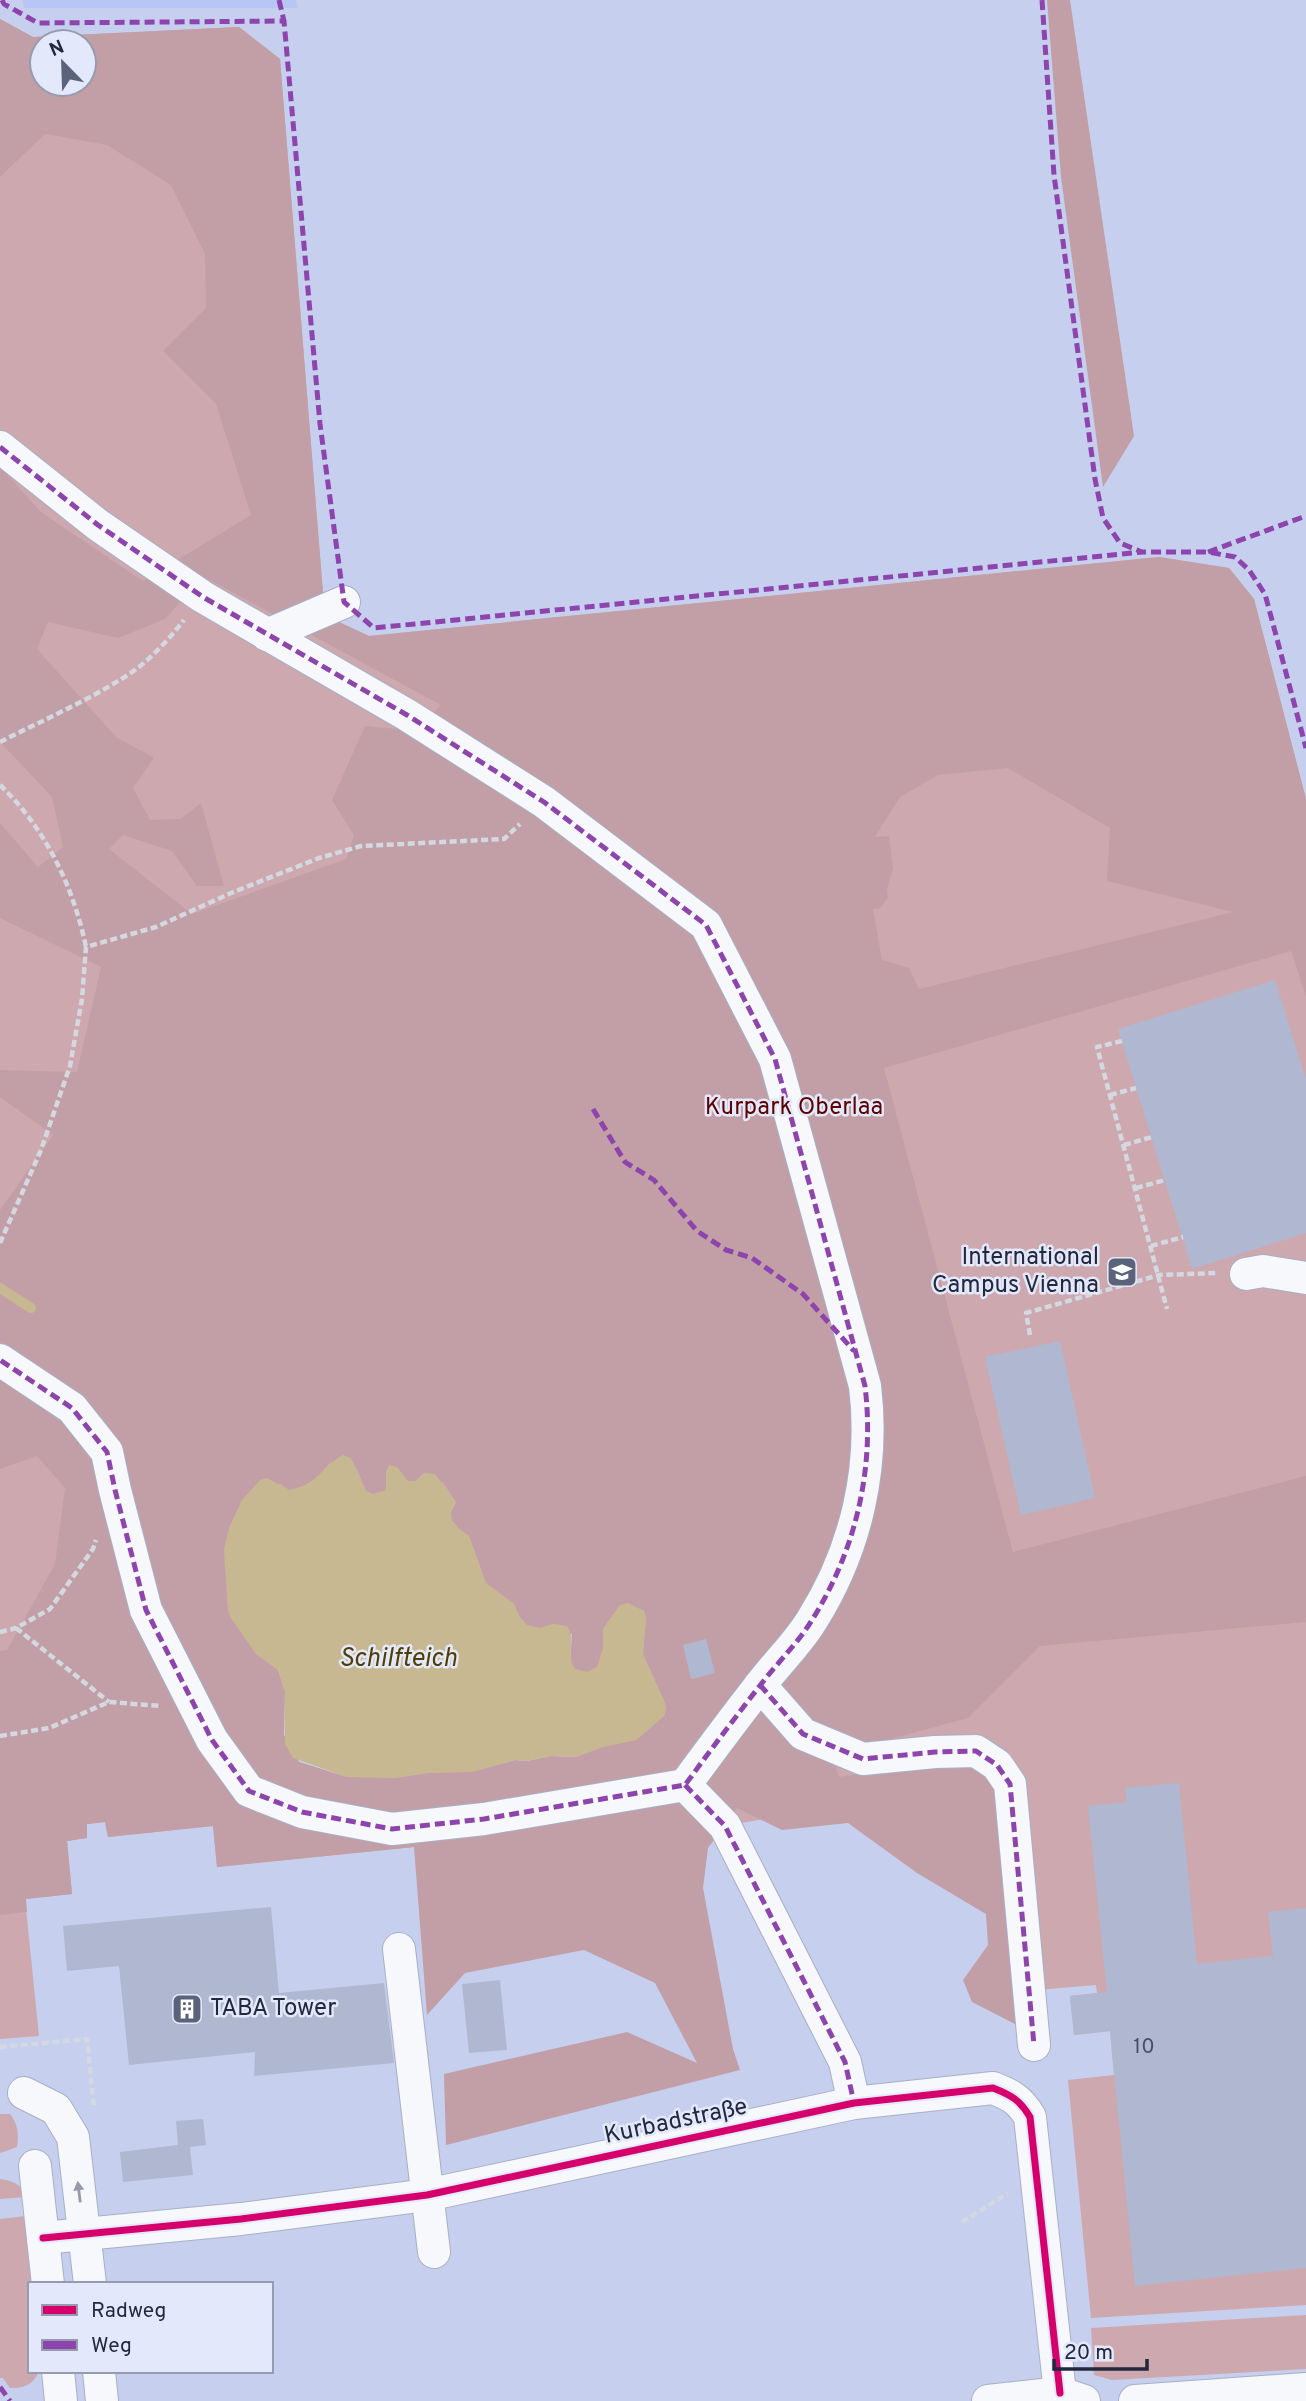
<svg xmlns="http://www.w3.org/2000/svg" width="1306" height="2401" font-family="Overpass,sans-serif">
  <style>
    .built { fill: #b7c6f5 }
    .green { fill: #cda8af; fill-rule: evenodd }
    .forest { fill: #c29fa6; fill-rule: evenodd }
    .water { fill: #c7b891 }
    .lines { fill: none; stroke-linecap: round; stroke-linejoin: round }
    .stream { stroke: #c7b891; stroke-width: 10 }
    .building { fill: #b0b8d1 }
    .minor-casing { stroke: #a8afc7; stroke-width: 34 }
    .path { stroke: #d4d8e1; stroke-width: 4.5; stroke-dasharray: 7 3.5; stroke-linecap: butt }
    .minor { stroke: #f6f8fc; stroke-width: 32 }
    .quiet { stroke: #8e44ad; stroke-width: 5; stroke-dasharray: 10 5; stroke-linecap: butt }
    .cycleway-casing { stroke: #e3e9fa; stroke-width: 11 }
    .cycleway { stroke: #d6006c; stroke-width: 7 }
    .oneway { fill: #979ba6 }
    .labels { text-anchor: middle; dominant-baseline: central; stroke-width: 5; stroke-linejoin: round; paint-order: stroke }
    .number-label { font-size: 21px; fill: #484f65 }
    .park-label { font-size: 24px; fill: #5c0000; stroke: #e3e9fa }
    .poi-label { font-size: 24px; fill: #22293e; stroke: #e3e9fa; text-anchor: end }
    .street-label { font-size: 24px; fill: #22293e; stroke: #e3e9fa }
    .water-label { font-size: 26px; font-style: italic; fill: #503e03; stroke: #e3e9fa }
  </style>
  <rect width="100%" height="100%" fill="#c6cfed"/>
  <path class="built" d="M23,0H296L297,8H24Z"/>
  <g class="green">
    <path d="M0,19L33,37L239,27L280,59L323,593L318,613L369,636L1159,557L1229,568L1254,599L1306,799V2305L1091,2318L1068,2080L1114,2075L1110,2031L1074,2035L1070,1996L1097,1993L1096,1985L1037,1990L981,1780L725,1826L414,1847L217,1867L213,1826L108,1837L105,1822L87,1824V1838L67,1841L72,1894L25,1899L39,2036L0,2039ZM42,42H84V84H42ZM572,1634L576,1757L347,1777L299,1762L284,1735L278,1670Z"/>
    <path d="M0,2114H10C18,2124 19,2135 17,2147L0,2153Z"/>
    <path d="M0,2179C13,2181 22,2184 25,2197L0,2199Z"/>
    <path d="M26,2216L33,2284H30V2371H39C33,2385 25,2388 10,2388L3,2378H0V2219Z"/>
    <path d="M1306,2315V2369L1112,2380L1094,2375L1091,2328Z"/>
  </g>
  <g class="forest">
    <path d="M1047,0H1070L1134,436L1103,487L1061,177Z"/>
    <path d="M0,19L33,37L239,27L280,59L323,593L318,612L369,636L1159,557L1229,568L1254,599L1306,799V997L1291,951L884,1068L1013,1552L1306,1476V1622L1040,1646L968,1718L832,1755L839,1777L924,1763L976,1764L1000,1788L1023,2028L972,2002L963,1980L988,1945L986,1914L917,1873L848,1823L782,1830L737,1808L708,1848L703,1888L733,2049L740,2070L446,2145L444,2074L627,2032L697,2063L655,1983L584,1950L465,1973L427,2015L414,1847L217,1867L213,1826L108,1837L105,1822L87,1824V1838L67,1841L72,1894L26,1899L27,1912L0,1915V1651L7,1650L55,1564L65,1488L37,1456L0,1469V1210L53,1135L0,1097V1070L77,1072L101,967L0,918V823L38,867L63,847L52,797L0,742V467L41,512L143,581L251,515L216,404L163,351L206,308L205,254L171,185L107,145L45,134L0,177ZM42,42H84V84H42ZM204,577L441,705L417,731L365,726L332,800L354,835L346,859L192,914L109,849L123,835L172,851L197,886H224L201,803L180,819L150,820L133,788L154,758L116,737L37,649L48,622L118,638L165,619ZM1008,768L1110,828L1107,881L1233,912L919,989L909,968L882,960L873,909L880,908L888,898L887,889L893,868L889,836L875,837L900,797L938,775ZM330,1462L357,1469L366,1491L373,1494L386,1490V1472L397,1467L408,1481H416L421,1475L427,1473L444,1483L456,1502L451,1512L452,1520L458,1528L469,1536L486,1583L514,1604L519,1616L527,1625L540,1628L553,1624L572,1634L570,1663L575,1669L587,1672L597,1667L603,1648V1629L620,1605L644,1611L646,1619L643,1654L665,1703L666,1709L664,1716L636,1740L603,1747L576,1757L550,1756L527,1761L515,1760L472,1772L428,1773L395,1778L347,1777L299,1762L284,1735L285,1691L278,1670L256,1654L231,1618L228,1610L224,1549L230,1526L242,1500L280,1483L289,1490C308,1486 318,1479 330,1462Z"/>
  </g>
  <path class="water" d="M343,1455L351,1458L366,1491L373,1494L386,1490V1472L389,1465L397,1467L408,1481H416L424,1473L435,1474L456,1502L451,1512L452,1520L458,1528L469,1536L486,1583L514,1604L519,1616L527,1625L540,1628L553,1624L567,1626C577,1639 565,1656 575,1669L587,1672L597,1667L603,1648V1629L620,1605L628,1603L644,1611L646,1619L643,1654L665,1703L666,1709L664,1716L636,1740L603,1747L576,1757L550,1756L527,1761L515,1760L472,1772L428,1773L395,1778L347,1777L293,1758L285,1744V1691L278,1670L256,1654L231,1618L228,1610L224,1549L230,1526L242,1500L260,1480L267,1478L289,1490C320,1484 319,1468 343,1455Z"/>
  <g class="lines">
    <path class="stream" d="M0,1288L31,1308"/>
  </g>
  <g class="building">
    <path d="M1275,980L1306,1080V1233L1192,1269L1118,1029Z"/>
    <path d="M1060,1341L1095,1498L1021,1515L985,1357Z"/>
    <path d="M706,1639L715,1673L691,1679L683,1645Z"/>
    <path d="M1179,1783L1197,1964L1273,1956L1268,1912L1306,1908V2268L1135,2286L1110,2031L1074,2035L1070,1996L1107,1992L1088,1806L1127,1802L1125,1788Z"/>
    <path d="M271,1907L279,1993L384,1983L394,2063L254,2076L255,2052L129,2065L119,1966L67,1971L63,1926Z"/>
    <path d="M500,1980L507,2050L469,2053L462,1984Z"/>
    <path d="M203,2119L206,2145L190,2147L193,2175L123,2182L120,2152L178,2145L176,2121Z"/>
  </g>
  <g class="lines">
    <g class="minor-casing">
      <g id="minor">
        <path d="M0,447L98,525L203,597L407,715L544,802L706,925L775,1059L865,1386C875,1468 856,1550 812,1620C798,1643 778,1662 762,1683C736,1716 710,1751 685,1785L484,1819L392,1829L302,1812L249,1791L212,1740L146,1610L115,1490L107,1452L72,1408L0,1360"/>
        <path d="M267,635L344,602"/>
        <path d="M1246,1274L1263,1271L1306,1278"/>
        <path d="M760,1685L803,1734L863,1759L935,1752L976,1751L997,1765L1010,1784L1034,2045"/>
        <path d="M685,1785L725,1826L845,2062L854,2103"/>
        <path d="M399,1949L434,2252"/>
        <path d="M24,2093L56,2109L73,2137L90,2284"/>
        <path d="M35,2166L48,2284"/>
        <path d="M43,2238L241,2219L427,2195L854,2103L993,2088C1011,2095 1020,2100 1030,2117L1060,2393"/>
        <path d="M58,2371L61,2401"/>
        <path d="M99,2371L102,2401"/>
        <path d="M988,2401L1060,2393L1084,2401"/>
        <path d="M1135,2401L1306,2389"/>
      </g>
    </g>
    <g class="path">
      <path d="M0,742C43,720 101,695 139,667C156,653 171,637 184,620"/>
      <path d="M0,785C46,829 73,886 86,947"/>
      <path d="M1122,1041L1097,1047L1167,1309"/>
      <path d="M1110,1095L1136,1088"/>
      <path d="M1124,1145L1152,1137"/>
      <path d="M1136,1188L1165,1180"/>
      <path d="M0,1243L41,1150L70,1066L82,999L86,947L156,927L231,893L319,858L361,846L504,839L520,824"/>
      <path d="M1151,1246L1183,1237"/>
      <path d="M1030,1335L1026,1313L1159,1275L1217,1273"/>
      <path d="M16,1628L109,1702"/>
      <path d="M0,1632L16,1628L50,1609L93,1549L96,1540"/>
      <path d="M0,1736L49,1728L109,1702L161,1706"/>
      <path d="M0,2047L87,2039L94,2108"/>
      <path d="M962,2222L1008,2193"/>
    </g>
    <use href="#minor" class="minor"/>
    <g class="quiet">
      <path d="M2,0L4,4L38,23L284,21L320,424L344,602L374,628L1142,552"/>
      <path d="M279,0L284,21"/>
      <path d="M1042,0L1054,175L1095,479L1103,518L1120,543L1142,552H1208L1235,557L1249,570L1265,594L1306,748"/>
      <path d="M0,447L98,525L203,597L407,715L544,802L706,925L775,1059L865,1386C875,1468 856,1550 812,1620C798,1643 778,1662 762,1683C736,1716 710,1751 685,1785L484,1819L392,1829L302,1812L249,1791L212,1740L146,1610L115,1490L107,1452L72,1408L0,1360"/>
      <path d="M1208,552L1306,516"/>
      <path d="M593,1109L625,1162L654,1180L697,1231L726,1250L752,1258L803,1294L854,1351"/>
      <path d="M760,1685L803,1734L863,1759L935,1752L976,1751L997,1765L1010,1784L1034,2045"/>
      <path d="M685,1785L725,1826L845,2062L854,2103"/>
      <path d="M0,2387L10,2401"/>
    </g>
    <g class="cycleway-casing">
      <path id="cycleway" d="M43,2238L241,2219L427,2195L854,2103L993,2088C1011,2095 1020,2100 1030,2117L1060,2393"/>
    </g>
    <use href="#cycleway" class="cycleway"/>
  </g>
  <defs><path id="oneway-solid" d="M-6-.8H1V-3.2L6.5 0L1 3.2V.8H-6Z" transform="scale(1.75)"/></defs>
  <use class="oneway" href="#oneway-solid" transform="translate(79 2192) rotate(-97)"/>
  <defs>
    <g id="school-square" transform="scale(1.575)"><rect x="-9" y="-9" width="18" height="18" rx="4" fill="#5b637b" stroke="#e3e9fa"/><path d="M0-5L7-2L0 1L-7-2ZM-4 1L0 2.5L4 1V4Q0 6-4 4Z" fill="#fff"/></g>
    <g id="building-square" transform="scale(1.575)"><rect x="-9" y="-9" width="18" height="18" rx="4" fill="#5b637b" stroke="#e3e9fa"/><path d="M-4-6H4V6H1V3H-1V6H-4ZM-2.5-4.3h1.7v1.8h-1.7ZM.8-4.3h1.7v1.8H.8ZM-2.5-1h1.7V.8h-1.7ZM.8-1h1.7V.8H.8Z" fill="#fff"/></g>
  </defs>
  <g fill-rule="evenodd">
    <use href="#school-square" x="1122" y="1272"/>
    <use href="#building-square" x="187" y="2009"/>
  </g>
  <g class="labels">
    <g class="number-label">
      <text x="1144" y="2047">10</text>
    </g>
    <g class="park-label">
      <text x="794" y="1108">Kurpark Oberlaa</text>
    </g>
    <g class="poi-label">
      <text x="1099" y="1258">International<tspan x="1099" dy="28">Campus Vienna</tspan></text>
      <text x="210" y="2009" text-anchor="start">TABA Tower</text>
    </g>
    <g class="street-label">
      <text transform="translate(676 2122) rotate(-12)">Kurbadstraße</text>
    </g>
    <g class="water-label">
      <text x="398" y="1659">Schilfteich</text>
    </g>
  </g>
  <rect x="28" y="2282" width="245" height="91" fill="#e3e9fa" stroke="#969caf" stroke-width="2"/>
  <rect x="42" y="2305" width="35" height="10" fill="#d6006c" stroke="#969caf" stroke-width="2"/>
  <text x="91" y="2317" font-size="21" fill="#22293e">Radweg</text>
  <rect x="42" y="2340" width="35" height="10" fill="#8e44ad" stroke="#969caf" stroke-width="2"/>
  <text x="91" y="2352" font-size="21" fill="#22293e">Weg</text>
  <g transform="translate(63 63) rotate(337)"><circle r="33" fill="#e3e9fa" stroke="#969caf" stroke-width="2"/>
  <path d="M0-5L12 26L0 18L-12 26Z" fill="#5b637b"/>
  <text y="-10" font-size="19" font-weight="bold" text-anchor="middle" fill="#22293e">N</text>
  </g>
  <path d="M1054 2359v10h93v-10" fill="none" stroke="#22293e" stroke-width="3.5"/>
  <text x="1064" y="2359" font-size="21" fill="#22293e" stroke="#e3e9fa" stroke-width="5" paint-order="stroke">20 m</text>
</svg>
